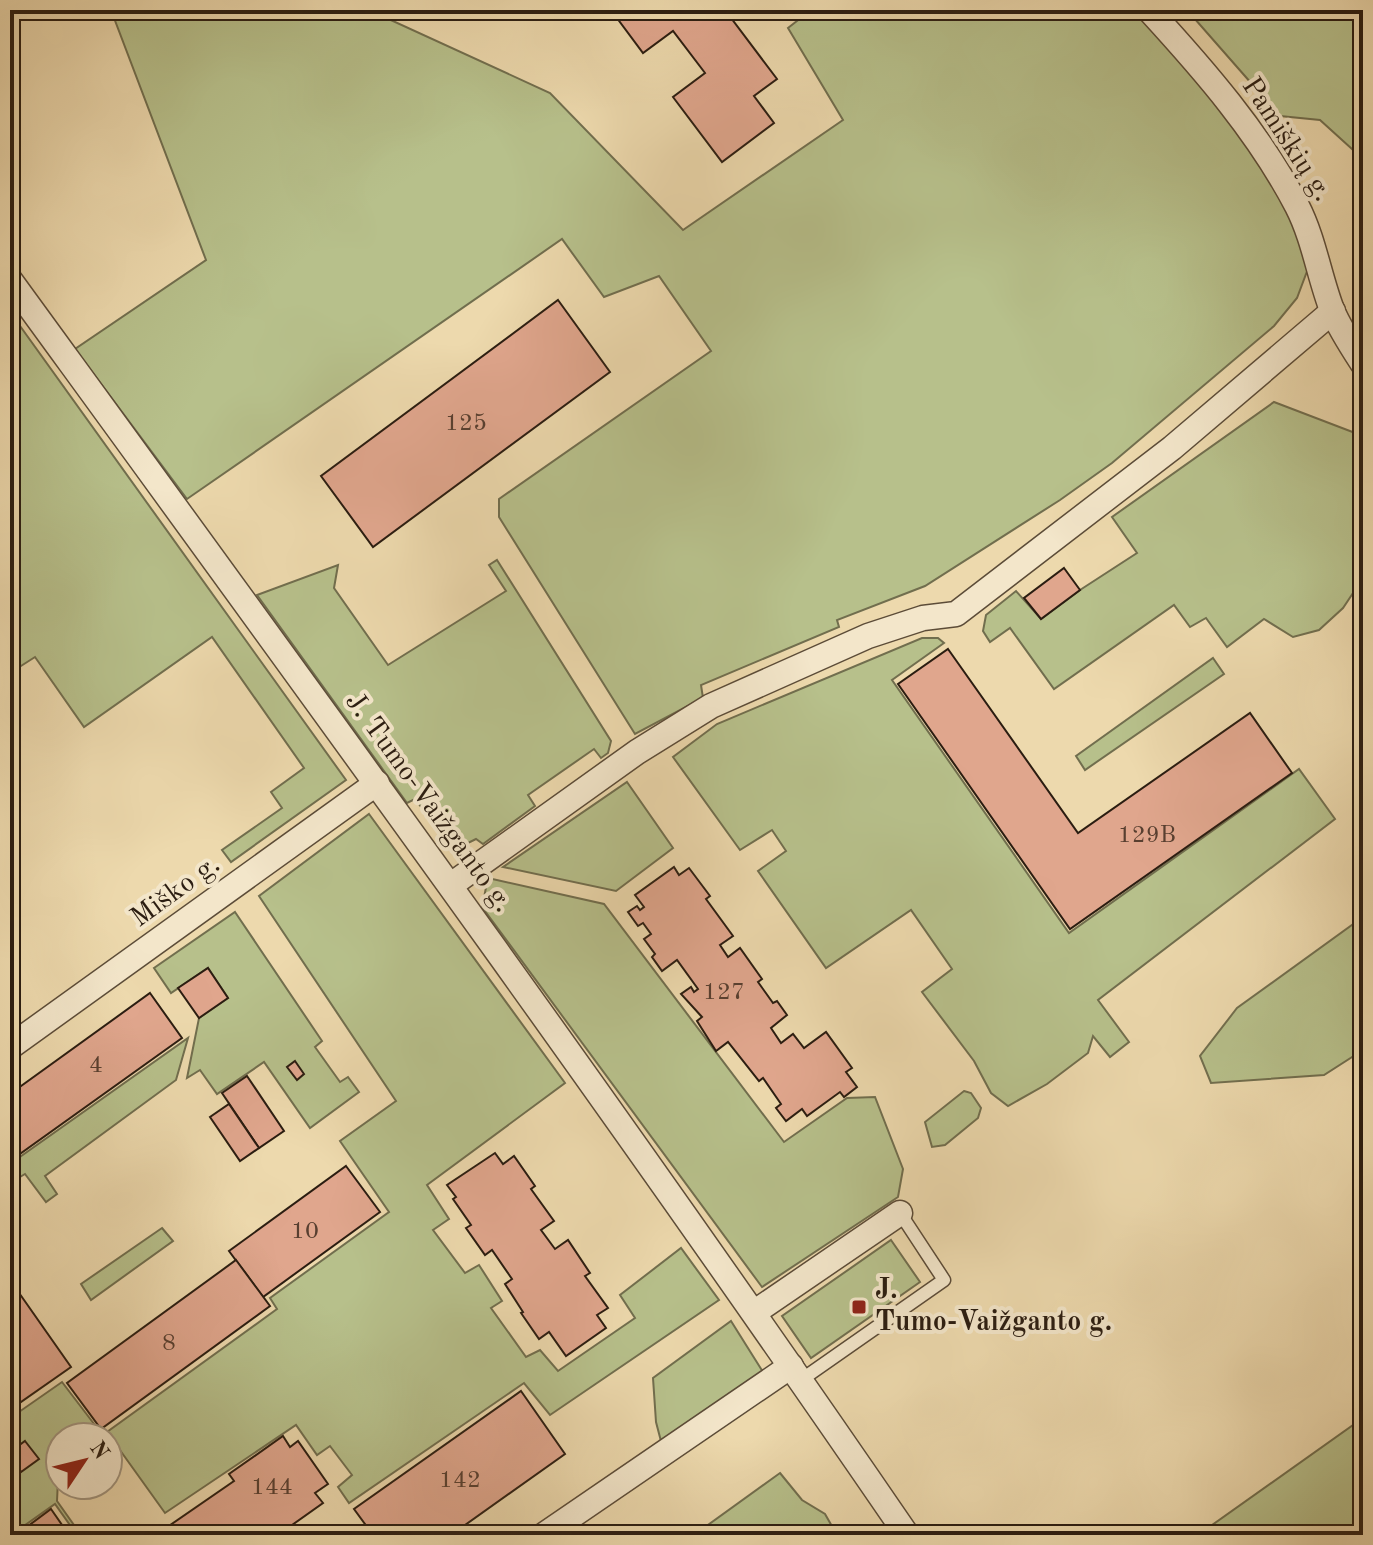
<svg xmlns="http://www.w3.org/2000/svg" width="1373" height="1545" font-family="'Old Standard TT',serif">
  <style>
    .green { fill: #b7c08b; stroke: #716e4e; stroke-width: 2 }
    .building { fill: #e0a68d; stroke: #2b1d11; stroke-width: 2 }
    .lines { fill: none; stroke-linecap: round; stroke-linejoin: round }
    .service-casing { stroke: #5c4c38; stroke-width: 15 }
    .minor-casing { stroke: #5c4c38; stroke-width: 27 }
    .service { stroke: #f3e6ca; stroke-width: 12 }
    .minor { stroke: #f3e6ca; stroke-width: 24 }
    .poi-dot { fill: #8f2418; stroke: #f3e6ca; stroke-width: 3 }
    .labels { text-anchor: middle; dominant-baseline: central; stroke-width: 8; stroke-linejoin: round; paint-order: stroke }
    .number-label { font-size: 24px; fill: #583f30 }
    .street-label { font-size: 28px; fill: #2b1d11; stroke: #f3e6ca }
    .poi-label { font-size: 28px; font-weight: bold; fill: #2b1d11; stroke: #f3e6ca; text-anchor: start }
  </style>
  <rect width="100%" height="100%" fill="#edd9ad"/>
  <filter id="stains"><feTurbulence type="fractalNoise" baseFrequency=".0025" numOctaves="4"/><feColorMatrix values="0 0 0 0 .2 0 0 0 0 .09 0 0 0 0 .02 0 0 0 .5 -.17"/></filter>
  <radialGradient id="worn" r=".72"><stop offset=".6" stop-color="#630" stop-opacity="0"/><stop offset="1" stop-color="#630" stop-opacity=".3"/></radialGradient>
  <g class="green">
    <path d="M111,10H369L550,93L683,230L843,120L788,28L811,10H1141L1195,71L1299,221L1309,266L1297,298L1274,326L1112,463L1060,500L925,586L837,620L839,627L701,685L703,698L635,734L499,517V499L711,351L659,276L604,297L562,239L187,499L75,349L206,260Z"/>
    <path d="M1187,10H1363V159L1320,120L1280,116Z"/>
    <path d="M10,312L346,780L231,862L222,850L282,808L271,792L304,768L212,637L84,727L35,657L10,673Z"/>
    <path d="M1274,402L1363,436V578L1343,608L1319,630L1293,637L1264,619L1227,647L1206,618L1190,627L1174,605L1054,689L1010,628L990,642L983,631L986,615L1016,591L1041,619L1080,590L1137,553L1112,517Z"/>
    <path d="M497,560L611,741L608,753L601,758L594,749L528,795L535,806L483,844L476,839L462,846L450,845L415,799L407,803L257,595L338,565L334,588L388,665L506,591L489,565Z"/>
    <path d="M922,638H938L944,643L892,680L1069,933L1299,769L1335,819L1098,1000L1129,1042L1110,1057L1093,1036L1088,1053L1047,1084L1008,1106L991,1093L974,1061L922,992L952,969L911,910L826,968L758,871L786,851L772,830L740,850L673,757L717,724Z"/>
    <path d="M1213,658L1224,674L1085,770L1076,756Z"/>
    <path d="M627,782L673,848L616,891L503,867Z"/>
    <path d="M369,814L565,1083L427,1185L449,1219L433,1230L465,1273L479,1265L502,1301L491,1308L526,1357L540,1350L558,1371L635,1318L620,1295L681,1248L719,1300L550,1415L524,1383L349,1503L338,1487L352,1475L330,1446L317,1455L296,1425L165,1513L107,1432L277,1309L270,1298L389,1212L340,1141L396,1101L259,896Z"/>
    <path d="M488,878L604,904L784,1142L847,1098L875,1097L903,1169L898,1197L762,1287L482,907Z"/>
    <path d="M235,912L322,1041L315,1047L340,1082L348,1077L359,1092L310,1128L264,1062L217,1094L200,1070L187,1078L199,1018L228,998L208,968L171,993L154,968Z"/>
    <path d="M1363,917V1050L1324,1075L1211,1083L1200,1056L1237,1008Z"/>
    <path d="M188,1038L176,1080L45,1176L57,1194L46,1202L25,1174L15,1180L10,1172V1164Z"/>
    <path d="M964,1091L971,1093L981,1108L978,1118L945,1145L932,1147L925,1122Z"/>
    <path d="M162,1228L173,1241L91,1300L81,1284Z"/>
    <path d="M891,1240L920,1282L811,1358L782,1316Z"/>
    <path d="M731,1321L763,1372L662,1445L656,1422L653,1378Z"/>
    <path d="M62,1382L104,1437H60L57,1501L81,1535H77L55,1504L21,1528L15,1521L10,1524V1400L19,1412Z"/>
    <path d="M1363,1418V1535H1198Z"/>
    <path d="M780,1473L802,1500L825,1514L837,1535H694Z"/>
  </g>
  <g class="building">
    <path d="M611,10H725L777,79L754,96L774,123L722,162L673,97L705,73L673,31L643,53Z"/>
    <path d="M558,300L610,372L373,547L321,476Z"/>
    <path d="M1064,568L1080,590L1041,619L1024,598Z"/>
    <path d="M948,649L1078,833L1250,713L1292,773L1070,929L898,684Z"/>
    <path d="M674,867L679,875L689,868L710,896L706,899L733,936L720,945L728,957L740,948L762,979L758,982L773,1003L777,1001L787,1015L771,1028L781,1043L793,1034L804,1048L826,1032L852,1068L846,1072L857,1087L844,1097L840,1092L807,1116L802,1109L786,1121L776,1108L781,1104L763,1078L759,1081L728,1042L716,1051L697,1021L702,1017L681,994L691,987L694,992L698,989L677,960L662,971L652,957L655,954L644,939L651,934L643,923L638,926L628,912L637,906L640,910L644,907L635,895Z"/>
    <path d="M208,968L228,998L199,1018L178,988Z"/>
    <path d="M150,993L182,1038L10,1161V1094Z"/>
    <path d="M295,1061L304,1074L297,1080L287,1067Z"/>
    <path d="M247,1076L284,1131L259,1148L222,1093Z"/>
    <path d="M229,1104L259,1148L240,1161L210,1117Z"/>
    <path d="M495,1153L503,1164L514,1156L535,1186L531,1189L554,1221L541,1230L555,1249L568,1240L590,1273L585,1276L608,1308L597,1315L606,1328L566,1356L549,1332L539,1339L521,1313L523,1312L505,1284L512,1279L492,1250L485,1255L466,1228L471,1225L453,1199L456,1197L447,1185Z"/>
    <path d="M346,1166L380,1212L263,1297L229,1251Z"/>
    <path d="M236,1260L270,1306L101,1429L67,1383Z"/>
    <path d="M10,1280L71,1367L18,1404L10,1393Z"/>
    <path d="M521,1391L565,1454L451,1535H373L354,1509Z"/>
    <path d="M283,1436L290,1447L298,1441L328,1484L315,1493L323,1503L278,1535H263L259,1529L250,1535H167L163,1530L234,1481L229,1474Z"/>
    <path d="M25,1441L39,1459L21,1472L10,1452Z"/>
    <path d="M51,1509L69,1535H10V1529L15,1525L20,1532Z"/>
  </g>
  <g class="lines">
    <g class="service-casing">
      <path id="service" d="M801,1380L944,1280L900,1213"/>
    </g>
    <g class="minor-casing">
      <g id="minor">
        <path d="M1149,10C1204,70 1259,133 1297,206C1314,239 1319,276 1332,310C1340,329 1352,347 1363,364"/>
        <path d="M10,280C313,696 616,1110 907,1535"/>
        <path d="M451,885L637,752L711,706L868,636L923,618L956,614L1172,448L1333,311"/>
        <path d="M10,1047L377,783"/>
        <path d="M755,1312L900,1213"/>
        <path d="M544,1535L791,1366"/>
      </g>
    </g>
    <use href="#service" class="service"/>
    <use href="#minor" class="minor"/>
  </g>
  <rect class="poi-dot" x="851" y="1299" width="16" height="16" rx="4"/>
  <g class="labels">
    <g class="number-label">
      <text x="466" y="424">125</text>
      <text x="1147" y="836">129B</text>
      <text x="724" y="993">127</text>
      <text x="96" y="1066">4</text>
      <text x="305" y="1232">10</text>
      <text x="169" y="1344">8</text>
      <text x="460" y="1481">142</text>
      <text x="272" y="1488">144</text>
    </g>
    <g class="street-label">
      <text transform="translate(1286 140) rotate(57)">Pamiškių g.</text>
      <text transform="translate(428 803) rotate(54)">J. Tumo-Vaižganto g.</text>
      <text transform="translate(176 892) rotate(-36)">Miško g.</text>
    </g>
    <g class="poi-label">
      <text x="875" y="1291">J.<tspan x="875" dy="32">Tumo-Vaižganto g.</tspan></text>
    </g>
  </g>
  <rect width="1373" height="1545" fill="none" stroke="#edd9ad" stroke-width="40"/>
  <rect x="12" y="12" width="1349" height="1521" fill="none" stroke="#2b1d11" stroke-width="4"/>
  <rect x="20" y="20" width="1333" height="1505" fill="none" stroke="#2b1d11" stroke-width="2"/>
  <g transform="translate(84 1461) rotate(55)"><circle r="38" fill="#f3e6ca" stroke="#a39680" stroke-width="2"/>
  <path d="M0-6L14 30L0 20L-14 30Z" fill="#8f2418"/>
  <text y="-12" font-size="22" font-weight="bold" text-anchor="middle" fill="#2b1d11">N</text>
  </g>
  <rect width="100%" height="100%" filter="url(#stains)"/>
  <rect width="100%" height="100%" fill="url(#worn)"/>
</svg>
